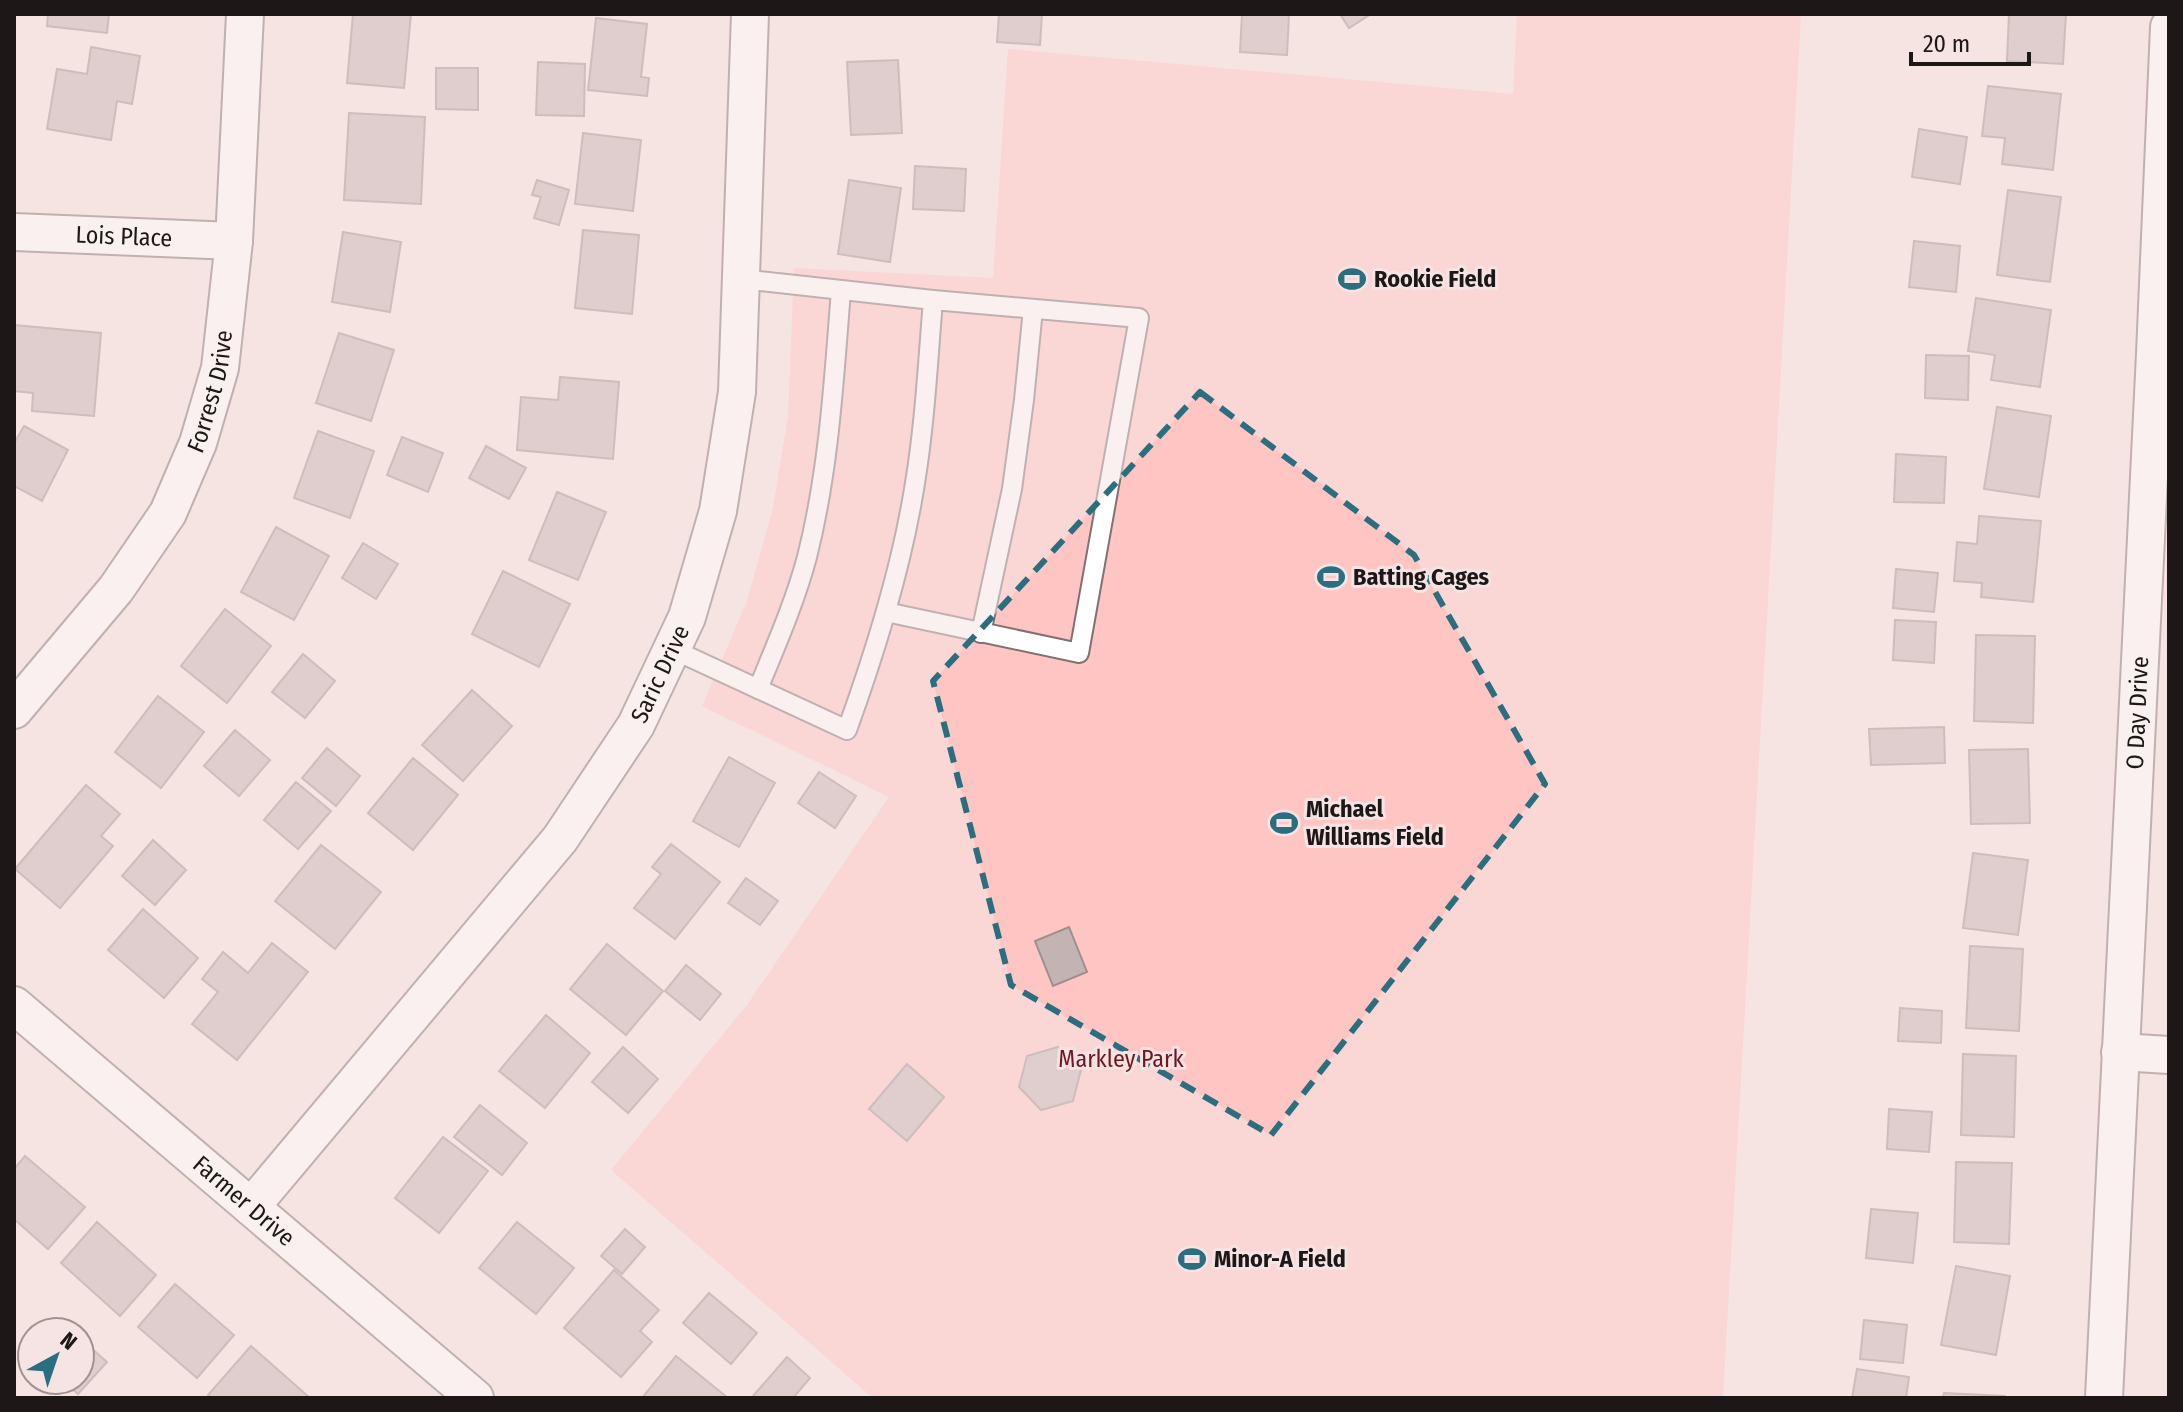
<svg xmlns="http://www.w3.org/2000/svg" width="2183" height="1412" font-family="'Fira Sans Condensed',sans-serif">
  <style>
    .green { fill: #ffc5c3 }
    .building { fill: #c3b3b2; stroke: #9e8e8d; stroke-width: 2 }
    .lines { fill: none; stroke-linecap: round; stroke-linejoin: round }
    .service-casing { stroke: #817271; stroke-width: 22 }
    .minor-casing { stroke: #817271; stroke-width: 40 }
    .service { stroke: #fff; stroke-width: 18 }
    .minor { stroke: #fff; stroke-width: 36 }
    .marked { fill: none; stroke: #2b6e80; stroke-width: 6; stroke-dasharray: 16 10; stroke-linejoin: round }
    .labels { text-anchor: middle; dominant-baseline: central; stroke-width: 6; stroke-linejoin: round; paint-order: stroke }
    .street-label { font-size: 24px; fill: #1d1717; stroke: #f5e4e3 }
    .poi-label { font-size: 24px; font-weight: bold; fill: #1d1717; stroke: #f5e4e3; text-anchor: start }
    .park-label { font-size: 24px; fill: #711620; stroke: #f5e4e3 }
  </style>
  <rect width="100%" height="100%" fill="#f5e4e3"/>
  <path class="green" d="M1517,14H1801L1723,1398H873L611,1170L747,1005L889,797L702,706L747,601L773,508L788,416L794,268L993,278L1008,49L1513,94Z"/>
  <g class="building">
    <path d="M48,14H109L107,33L47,26Z"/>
    <path d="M353,14H411L404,88L347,83Z"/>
    <path d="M999,14H1042L1040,45L997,42Z"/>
    <path d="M1242,14H1289L1287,55L1240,52Z"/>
    <path d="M1340,14H1371L1349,28Z"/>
    <path d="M2009,14H2066L2063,64L2007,61Z"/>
    <path d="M596,18L647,24L641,77L649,78L647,96L588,90Z"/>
    <path d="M91,47L140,56L132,104L117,101L111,140L47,129L57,69L87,74Z"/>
    <path d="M898,60L902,133L851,135L847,62Z"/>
    <path d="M538,62L585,64L584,116L536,115Z"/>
    <path d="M436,68H478V110L436,109Z"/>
    <path d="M1988,86L2061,94L2053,170L2002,164L2005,138L1982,136Z"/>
    <path d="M349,113L425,117L421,204L344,200Z"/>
    <path d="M1919,129L1967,137L1960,184L1912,177Z"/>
    <path d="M583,133L641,140L633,211L575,204Z"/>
    <path d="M915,166L966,169L964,211L913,209Z"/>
    <path d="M537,180L569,190L559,225L534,218L541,197L532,195Z"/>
    <path d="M849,180L901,188L890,262L838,254Z"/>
    <path d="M2008,190L2061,197L2050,282L1997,275Z"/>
    <path d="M583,230L639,235L632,314L575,308Z"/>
    <path d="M343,232L401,242L390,312L332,302Z"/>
    <path d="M1914,241L1960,246L1956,292L1909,287Z"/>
    <path d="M1976,298L2051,310L2040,387L1991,380L1995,355L1968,351Z"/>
    <path d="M14,325L101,333L94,416L32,411L33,393L14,391Z"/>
    <path d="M339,333L394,350L371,421L316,403Z"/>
    <path d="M1926,355L1969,356L1968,400L1925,398Z"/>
    <path d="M560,377L619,382L613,459L517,450L521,397L558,400Z"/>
    <path d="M1997,407L2051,416L2039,497L1984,489Z"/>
    <path d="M24,426L68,450L42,501L14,486V439L16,440Z"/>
    <path d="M318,431L374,451L350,518L294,498Z"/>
    <path d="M402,437L443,453L428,492L387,475Z"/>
    <path d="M486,446L526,468L509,499L469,478Z"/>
    <path d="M1896,454L1946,457L1944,503L1894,502Z"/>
    <path d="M557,492L606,512L578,580L529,560Z"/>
    <path d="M1979,516L2041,521L2033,602L1981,597L1982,583L1954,581L1957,542L1977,544Z"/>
    <path d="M276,527L329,556L294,620L241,592Z"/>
    <path d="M363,543L398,564L376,599L342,578Z"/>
    <path d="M1896,569L1938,573L1934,612L1893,608Z"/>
    <path d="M503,571L570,604L539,667L472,634Z"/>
    <path d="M225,609L271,646L227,703L181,666Z"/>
    <path d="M1895,620L1936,622L1934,663L1893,660Z"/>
    <path d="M1976,635L2035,636L2033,723L1974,721Z"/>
    <path d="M303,654L335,681L305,718L272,692Z"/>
    <path d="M472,690L512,726L463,781L422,745Z"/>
    <path d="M158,696L204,732L161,788L115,752Z"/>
    <path d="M1944,727L1945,763L1871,765L1869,729Z"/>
    <path d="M235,730L270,760L239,796L204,766Z"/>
    <path d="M327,748L360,776L336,806L302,778Z"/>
    <path d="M2028,749L2030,823L1971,824L1969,750Z"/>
    <path d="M729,757L775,783L739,847L693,821Z"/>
    <path d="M413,758L458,795L413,850L368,813Z"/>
    <path d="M819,772L856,796L835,828L798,803Z"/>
    <path d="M296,782L331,811L298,849L264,820Z"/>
    <path d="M86,785L120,814L101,836L113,846L60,908L15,869Z"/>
    <path d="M153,840L186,870L155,905L122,876Z"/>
    <path d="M671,844L720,882L675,939L634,908L661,874L652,867Z"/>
    <path d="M321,845L381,892L335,949L275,901Z"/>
    <path d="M1973,853L2028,860L2018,935L1963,928Z"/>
    <path d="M746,878L778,901L760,925L728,903Z"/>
    <path d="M143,909L198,958L164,998L108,950Z"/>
    <path d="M1069,927L1087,972L1053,986L1035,941Z"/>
    <path d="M272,943L308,972L237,1060L192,1024L218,992L202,979L223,952L248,973Z"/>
    <path d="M607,944L663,991L626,1035L570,989Z"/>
    <path d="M1970,946L2023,949L2019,1031L1966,1028Z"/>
    <path d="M686,965L721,994L700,1020L665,991Z"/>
    <path d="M1900,1008L1942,1011L1941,1043L1898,1041Z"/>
    <path d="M546,1015L590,1053L545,1108L499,1071Z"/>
    <path d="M623,1047L658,1079L628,1113L592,1082Z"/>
    <path d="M1058,1047L1081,1070L1073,1101L1041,1110L1019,1087L1027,1056Z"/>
    <path d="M1963,1054L2016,1056L2014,1137L1961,1135Z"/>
    <path d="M907,1064L944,1097L907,1141L869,1109Z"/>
    <path d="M480,1105L527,1143L502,1175L454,1137Z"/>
    <path d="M1889,1109L1932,1112L1929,1152L1887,1149Z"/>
    <path d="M443,1137L488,1171L439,1233L395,1198Z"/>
    <path d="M25,1156L85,1207L48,1249L14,1219V1169Z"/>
    <path d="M1956,1162L2012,1163L2009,1244L1954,1242Z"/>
    <path d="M1871,1209L1918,1213L1913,1263L1866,1258Z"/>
    <path d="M97,1222L156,1275L120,1316L61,1263Z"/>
    <path d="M517,1222L574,1268L536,1314L479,1268Z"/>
    <path d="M625,1229L645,1247L622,1274L601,1256Z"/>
    <path d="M1956,1266L2010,1276L1996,1355L1941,1345Z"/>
    <path d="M614,1270L659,1310L640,1331L652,1342L621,1377L564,1328Z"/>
    <path d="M175,1284L234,1335L197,1378L138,1327Z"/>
    <path d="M709,1293L757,1333L731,1364L683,1323Z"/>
    <path d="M1864,1320L1907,1325L1903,1363L1860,1359Z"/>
    <path d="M80,1338L107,1362L78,1394L62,1380H80Z"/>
    <path d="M251,1346L310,1398H211L208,1395Z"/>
    <path d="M676,1356L728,1398H642Z"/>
    <path d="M787,1357L810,1378L793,1398H755L753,1396Z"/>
    <path d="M1857,1369L1909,1377L1906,1398H1852Z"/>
    <path d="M1944,1393L2005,1396V1398H1943Z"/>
  </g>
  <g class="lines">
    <g class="service-casing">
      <g id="service">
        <path d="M886,612L1079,653L1139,318L933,300"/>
        <path d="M981,633L1012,489L1024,400L1033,309"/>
        <path d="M672,649L847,730C876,650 902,567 915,483C925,422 928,361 933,300L741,279"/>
        <path d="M758,689C776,645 795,602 807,557C829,470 834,379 841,290"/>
      </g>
    </g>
    <g class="minor-casing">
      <g id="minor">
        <path id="s1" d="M14,232L234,241"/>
        <path id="s2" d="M14,710L116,589L168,513L198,443L220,368L234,241L245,14"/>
        <path id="s3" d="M14,1005L475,1398"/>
        <path d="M2120,1052L2169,1055"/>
        <path id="s4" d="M251,1207L560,839L636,725L687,617L718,511L737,392L750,14"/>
        <path id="s5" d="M2104,1398L2155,354L2169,27"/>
      </g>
    </g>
    <use href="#service" class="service"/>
    <use href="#minor" class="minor"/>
  </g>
  <path d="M0 0H2183V1412H0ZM1200,392L1414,555L1545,784L1271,1135L1011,985L933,681Z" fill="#f5e4e3" fill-opacity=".55" fill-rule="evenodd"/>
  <path class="marked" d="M1200,392L1414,555L1545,784L1271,1135L1011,985L933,681Z"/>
  <defs>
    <g id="stadium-bare" transform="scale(2.16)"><path d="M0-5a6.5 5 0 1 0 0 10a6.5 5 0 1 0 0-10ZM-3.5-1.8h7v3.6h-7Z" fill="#2b6e80" stroke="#f5e4e3" stroke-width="2.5" paint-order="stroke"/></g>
  </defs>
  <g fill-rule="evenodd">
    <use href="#stadium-bare" x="1352" y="279"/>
    <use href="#stadium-bare" x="1331" y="577"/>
    <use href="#stadium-bare" x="1284" y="823"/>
    <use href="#stadium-bare" x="1192" y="1259"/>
  </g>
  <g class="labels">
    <g class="street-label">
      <text stroke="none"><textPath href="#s1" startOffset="110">Lois Place</textPath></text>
      <text stroke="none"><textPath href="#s2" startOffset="380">Forrest Drive</textPath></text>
      <text stroke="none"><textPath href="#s4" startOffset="674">Saric Drive</textPath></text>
      <text stroke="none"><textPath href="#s5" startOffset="686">O Day Drive</textPath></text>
      <text stroke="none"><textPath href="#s3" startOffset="302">Farmer Drive</textPath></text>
    </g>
    <g class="poi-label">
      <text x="1374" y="279">Rookie Field</text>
      <text x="1353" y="577">Batting Cages</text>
      <text x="1306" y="809">Michael<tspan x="1306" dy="28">Williams Field</tspan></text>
      <text x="1214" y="1259">Minor-A Field</text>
    </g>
    <g class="park-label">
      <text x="1121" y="1059">Markley Park</text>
    </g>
  </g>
  <rect width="2183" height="1412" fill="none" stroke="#1d1717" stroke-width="32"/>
  <g transform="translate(56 1356) rotate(40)"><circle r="38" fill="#f5e4e3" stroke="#9f9291" stroke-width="2"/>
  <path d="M0-6L14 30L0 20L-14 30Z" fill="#2b6e80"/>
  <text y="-12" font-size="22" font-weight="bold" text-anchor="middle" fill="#1d1717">N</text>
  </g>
  <path d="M1911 52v12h118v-12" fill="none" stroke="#1d1717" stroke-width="4"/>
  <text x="1923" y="52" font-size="24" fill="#1d1717" stroke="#f5e4e3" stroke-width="6" paint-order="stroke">20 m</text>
</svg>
